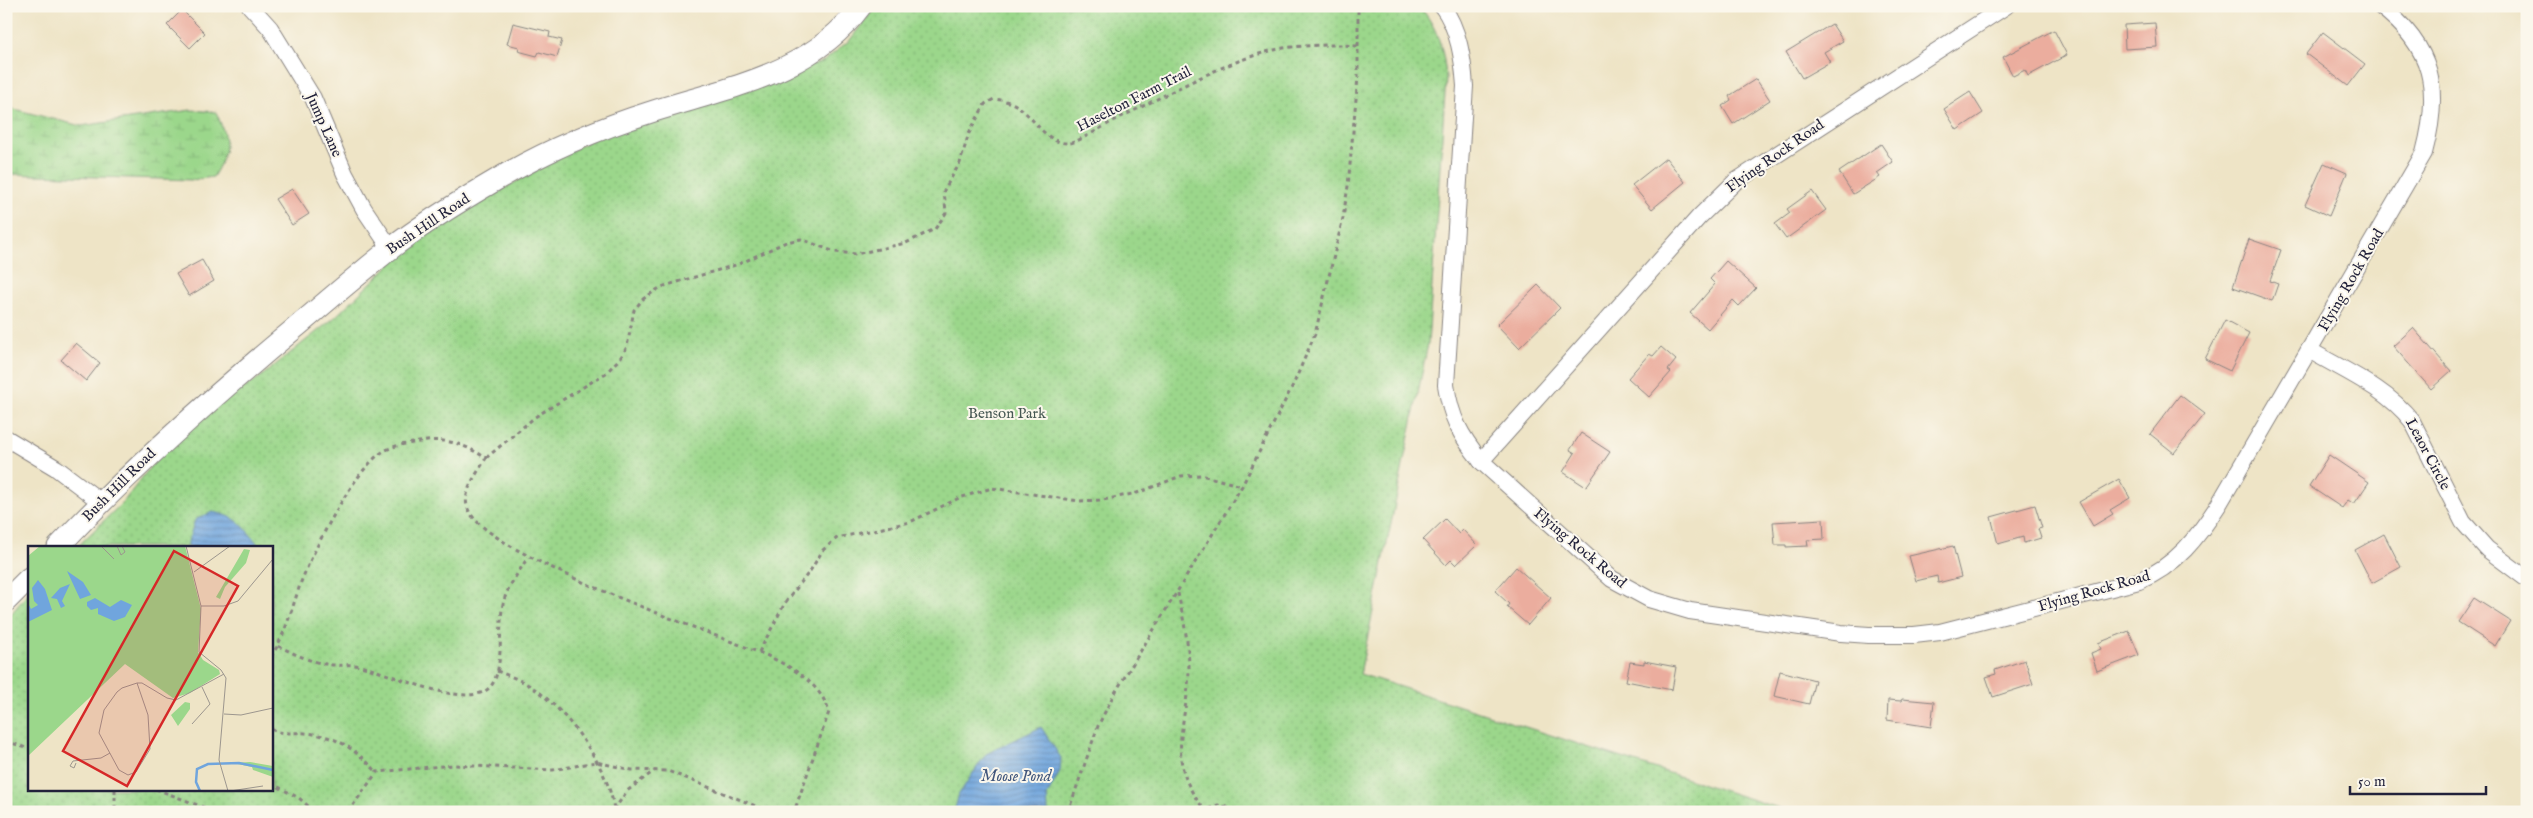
<svg xmlns="http://www.w3.org/2000/svg" width="2533" height="818" font-family="'IM FELL English',serif">
  <style>
    .wetland { fill: url(#wetland-marsh); stroke: #5e7c63 }
    .park { fill: url(#park-dots); stroke: #5e7c63 }
    .water { fill: url(#water-rules); stroke: #49648c }
    .building { fill: #ebad9e }
    .lines { fill: none; stroke-linecap: round; stroke-linejoin: round }
    .minor-casing { stroke: #888380; stroke-width: 18 }
    .tertiary-casing { stroke: #888380; stroke-width: 23 }
    .path { stroke: #888380; stroke-width: 3; stroke-dasharray: 4 4; stroke-linecap: butt }
    .minor { stroke: #fff; stroke-width: 16 }
    .tertiary { stroke: #fff; stroke-width: 21 }
    .labels { text-anchor: middle; dominant-baseline: central; stroke-width: 4; stroke-linejoin: round; paint-order: stroke }
    .street-label { font-size: 15px; fill: #22223b; stroke: #fbf7ec }
    .park-label { font-size: 15px; fill: #465853; stroke: #fbf7ec }
    .water-label { font-size: 16px; font-style: italic; fill: #41567c; stroke: #fbf7ec }
    .inset-river { fill: none; stroke: #70a5dd; stroke-width: 2.5 }
    .inset-road { fill: none; stroke: #9c968e; stroke-width: 1 }
    .view { fill: #d62828; fill-opacity: 0.15; stroke: #d62828; stroke-width: 2.5 }
    .inset-edge { fill: none; stroke: #22223b; stroke-width: 2.5 }
  </style>
  <defs>
    <pattern id="wetland-marsh" width="20" height="14" patternUnits="userSpaceOnUse" patternTransform="scale(1.25)"><rect width="20" height="14" fill="#9bd78b"/><path d="M1 5h8M5 5V1M11 12h8M15 12V8" fill="none" stroke="#85b879"/></pattern>
    <pattern id="park-dots" width="8" height="8" patternUnits="userSpaceOnUse" patternTransform="scale(1.25)"><rect width="8" height="8" fill="#9bd78b"/><path d="M2 2h.1M6 6h.1" fill="none" stroke="#85b879" stroke-width="1.8" stroke-linecap="round"/></pattern>
    <pattern id="water-rules" width="6" height="5" patternUnits="userSpaceOnUse" patternTransform="scale(1.25)"><rect width="6" height="5" fill="#70a5dd"/><path d="M0 2.5h6" fill="none" stroke="#5c86b4"/></pattern>
  </defs>
  <rect width="100%" height="100%" fill="#fbf7ec"/>
  <filter id="ink" filterUnits="userSpaceOnUse"><feTurbulence type="fractalNoise" baseFrequency=".02" numOctaves="2"/><feDisplacementMap in="SourceGraphic" scale="10" xChannelSelector="R" yChannelSelector="G"/><feConvolveMatrix kernelMatrix="1 2 1 2 8 2 1 2 1" color-interpolation-filters="sRGB"/></filter>
  <filter id="wash" filterUnits="userSpaceOnUse"><feTurbulence type="fractalNoise" baseFrequency=".0096" numOctaves="4" result="noise"/><feDisplacementMap in="SourceGraphic" scale="20" xChannelSelector="R" yChannelSelector="G"/><feGaussianBlur stdDeviation="1.12" result="paint"/><feColorMatrix in="noise" values="0 0 0 0 0 0 0 0 0 0 0 0 0 0 0 0 0 1.4 0 .05"/><feComposite in="paint" operator="in"/></filter>
  <g filter="url(#wash)">
    <rect width="100%" height="100%" fill="#eee4c6"/>
    <path class="wetland" d="M6,107L81,126L191,110L216,112C228,139 229,151 213,177L192,180L6,174Z"/>
    <path class="park" d="M876,6H1419C1438,27 1444,51 1446,78L1428,344L1360,674L1791,812H6V620L29,592V789H271V547H77L124,501L178,431L259,378L334,318L421,235L614,127L773,79L824,61L850,40Z"/>
    <g class="water">
      <path d="M212,512C237,516 242,524 257,543L256,547H188V542L195,520Z"/>
      <path d="M1041,727L1061,758L1060,771L1047,796L1048,812H954L959,794L986,754Z"/>
    </g>
    <g id="blocks">
      <g class="building">
        <path d="M182,10L205,33L190,48L167,25Z"/>
        <path d="M513,23L550,32L549,37L562,40L557,57L539,52L537,56L518,51L519,47L507,44Z"/>
        <path d="M2155,23L2157,47L2125,49L2124,25Z"/>
        <path d="M1832,24L1843,41L1824,52L1830,62L1802,78L1786,52Z"/>
        <path d="M2054,30L2067,55L2028,76L2025,70L2013,76L2003,57Z"/>
        <path d="M2323,32L2365,64L2348,86L2306,54Z"/>
        <path d="M1756,79L1770,100L1733,124L1722,106L1731,100L1729,96Z"/>
        <path d="M1970,92L1983,113L1957,130L1944,109Z"/>
        <path d="M1881,144L1893,162L1877,173L1880,177L1853,194L1839,172Z"/>
        <path d="M1666,158L1685,182L1652,209L1632,185Z"/>
        <path d="M2324,163L2347,173L2329,216L2305,205Z"/>
        <path d="M292,189L309,214L292,225L275,199Z"/>
        <path d="M1812,191L1826,210L1786,239L1775,224L1790,213L1787,209Z"/>
        <path d="M2249,239L2281,250L2270,281L2278,284L2272,301L2233,287Z"/>
        <path d="M202,260L214,281L189,296L176,274Z"/>
        <path d="M1726,261L1756,288L1739,306L1733,300L1708,329L1690,313L1715,284L1710,279Z"/>
        <path d="M1538,285L1560,308L1519,348L1497,325Z"/>
        <path d="M2225,320L2249,333L2230,371L2205,359Z"/>
        <path d="M2413,328L2451,371L2431,389L2393,346Z"/>
        <path d="M76,343L100,363L86,381L61,360Z"/>
        <path d="M1661,347L1676,360L1668,370L1671,372L1649,397L1628,378L1649,354L1653,356Z"/>
        <path d="M2180,395L2205,414L2174,453L2150,434Z"/>
        <path d="M1581,433L1610,452L1586,487L1563,472L1575,453L1570,450Z"/>
        <path d="M2329,455L2369,482L2354,504L2348,500L2342,508L2309,486Z"/>
        <path d="M2119,479L2130,498L2110,510L2113,514L2093,526L2079,502Z"/>
        <path d="M2035,505L2042,528L2038,529L2041,538L2024,543L2023,537L1998,544L1991,517Z"/>
        <path d="M1445,519L1459,534L1463,530L1477,545L1456,565L1451,560L1446,565L1423,540Z"/>
        <path d="M1823,519L1824,539L1807,540L1808,546L1786,547V545H1775L1773,522Z"/>
        <path d="M2384,534L2401,567L2372,583L2355,550Z"/>
        <path d="M1953,546L1961,577L1938,583L1937,576L1916,581L1909,556Z"/>
        <path d="M1516,567L1551,598L1528,625L1507,607L1509,604L1495,591Z"/>
        <path d="M2474,598L2510,621L2495,646L2458,622Z"/>
        <path d="M2129,631L2139,655L2097,671L2091,653L2101,649L2098,643Z"/>
        <path d="M2025,660L2033,684L1993,697L1986,677L1996,674L1995,670Z"/>
        <path d="M1644,661L1676,667L1672,690L1626,681L1630,662L1644,664Z"/>
        <path d="M1780,671L1815,680L1809,704L1774,696Z"/>
        <path d="M1902,699L1934,702L1931,727L1887,720L1888,700L1901,701Z"/>
      </g>
    </g>
  </g>
  <g filter="url(#ink)">
    <use href="#blocks" fill-opacity="0" stroke="#888380" stroke-width="1"/>
    <g class="lines">
      <g class="minor-casing">
        <g id="minor">
          <path d="M250,6L270,28L313,98L345,174L364,209L391,249"/>
          <path d="M1442,6C1459,29 1463,59 1465,86L1446,385C1451,418 1460,435 1481,461L1612,579L1649,599L1690,611L1841,633L1869,635H1914L1940,632L2139,581C2176,566 2198,537 2219,504L2424,153C2441,90 2434,47 2380,6"/>
          <path d="M2309,350C2345,371 2386,388 2412,421L2463,522L2487,549L2527,579"/>
          <path d="M6,438L56,468L101,502"/>
          <path d="M1481,461L1699,217L1736,181L2006,6"/>
        </g>
      </g>
      <g class="tertiary-casing">
        <g id="tertiary">
          <path d="M58,547C132,469 211,398 294,329C325,303 356,276 389,250C422,224 460,201 496,180C545,151 600,128 654,111C730,87 811,74 861,6"/>
          <path d="M6,601L29,578"/>
        </g>
      </g>
      <g class="path">
        <path d="M486,458L535,417L606,373L621,357L627,347L634,310L643,299L661,287L739,264L786,242L801,239L835,252L856,254L906,243L935,229L946,213L944,190L960,163L969,133L985,104L994,99C1003,100 1011,102 1019,107C1035,119 1047,145 1070,143C1079,142 1110,122 1121,117C1169,94 1223,62 1274,50C1293,45 1338,44 1358,46"/>
        <path d="M1178,593C1183,618 1189,643 1189,669C1188,725 1163,759 1204,809"/>
        <path d="M278,646C297,655 314,664 335,665C341,666 348,664 354,665C383,668 474,717 493,683C504,664 498,627 503,604C507,587 519,572 528,557"/>
        <path d="M759,652L785,603L810,571L823,550L837,538L910,522L959,498L992,488L1079,501L1103,500L1137,493L1181,476L1201,475L1242,486"/>
        <path d="M271,657C286,633 292,608 301,582C314,549 354,469 384,451C393,446 404,444 414,443C443,437 461,442 486,458C478,473 461,492 468,509C487,556 713,633 768,656C793,668 821,684 829,712L794,812"/>
        <path d="M497,671C510,676 524,681 536,690C568,712 612,772 614,812"/>
        <path d="M271,729C281,735 294,732 305,733C339,736 354,749 377,772"/>
        <path d="M6,741L29,749"/>
        <path d="M271,783L299,798L315,812"/>
        <path d="M115,789V812"/>
        <path d="M156,789L216,812"/>
        <path d="M614,810L627,791L654,771"/>
        <path d="M348,812L377,772L453,765L553,770L596,762L632,770L668,771L771,812"/>
        <path d="M1068,812L1098,726L1113,696L1242,486L1294,383L1315,334L1343,218L1348,186L1358,77V6"/>
        <path d="M1201,812L1218,805L1226,807L1230,812"/>
      </g>
      <use href="#minor" class="minor"/>
      <use href="#tertiary" class="tertiary"/>
    </g>
  </g>
  <g class="labels">
    <g class="street-label">
      <text transform="translate(1134 99) rotate(-27)">Haselton Farm Trail</text>
      <text transform="translate(324 125) rotate(66)">Jump Lane</text>
      <text transform="translate(1775 156) rotate(-35)">Flying Rock Road</text>
      <text transform="translate(428 224) rotate(-34)">Bush Hill Road</text>
      <text transform="translate(2351 280) rotate(-60)">Flying Rock Road</text>
      <text transform="translate(2428 454) rotate(62)">Leaor Circle</text>
      <text transform="translate(119 485) rotate(-45)">Bush Hill Road</text>
      <text transform="translate(1580 548) rotate(40)">Flying Rock Road</text>
      <text transform="translate(2094 591) rotate(-16)">Flying Rock Road</text>
    </g>
    <g class="park-label">
      <text x="1007" y="413">Benson Park</text>
    </g>
    <g class="water-label">
      <text x="1016" y="777">Moose Pond</text>
    </g>
  </g>
  <g transform="translate(28 546)">
    <rect width="245" height="245" fill="#eee4c6"/>
    <path d="M216,3L222,4L218,17L197,41L192,53L188,51ZM157,156L162,157V163L150,180L143,169ZM222,216L245,220V231L225,224L224,221L205,217Z" fill="#9bd78b"/>
    <path d="M12,0H157L173,63L170,106L175,114L191,124L192,128L162,147L145,152L97,118L0,210V10Z" fill="#9bd78b"/>
    <path d="M39,25L55,36L63,49L52,53ZM10,34L17,43L24,64L0,76V57L3,63L10,59L6,55L4,42ZM42,38L34,55L37,60L33,62L29,53L23,52L32,42ZM67,52L82,61L93,54L104,59L97,71L86,75L70,68V62L63,64L59,60V56Z" fill="#70a5dd"/>
    <path class="inset-river" d="M172,245L168,236L169,223L180,218L211,217L245,224"/>
    <path class="inset-road" d="M73,0L86,13M89,0L93,9L97,6L94,0M158,0L173,60L171,106L193,124L198,132L191,214L200,245M166,26L202,0M173,60H196L210,55L245,13M109,137L120,169L122,203L108,226L100,229L91,224L71,187L76,164L89,146L94,142L109,137H114L139,152L148,154L196,128M196,168L213,169L245,162M164,178L182,158L174,141M48,217L46,222L42,220L45,215L73,212L82,207M202,245L235,240"/>
    <path class="view" d="M146,5L210,40L99,240L35,205Z"/>
    <rect width="245" height="245" class="inset-edge"/>
  </g>
  <rect width="2533" height="818" fill="none" stroke="#fbf7ec" stroke-width="25"/>
  <path d="M2350 786v8h136v-8" fill="none" stroke="#22223b" stroke-width="2.5"/>
  <text x="2358" y="786" font-size="15" fill="#22223b" stroke="#fbf7ec" stroke-width="4" paint-order="stroke">50 m</text>
</svg>
